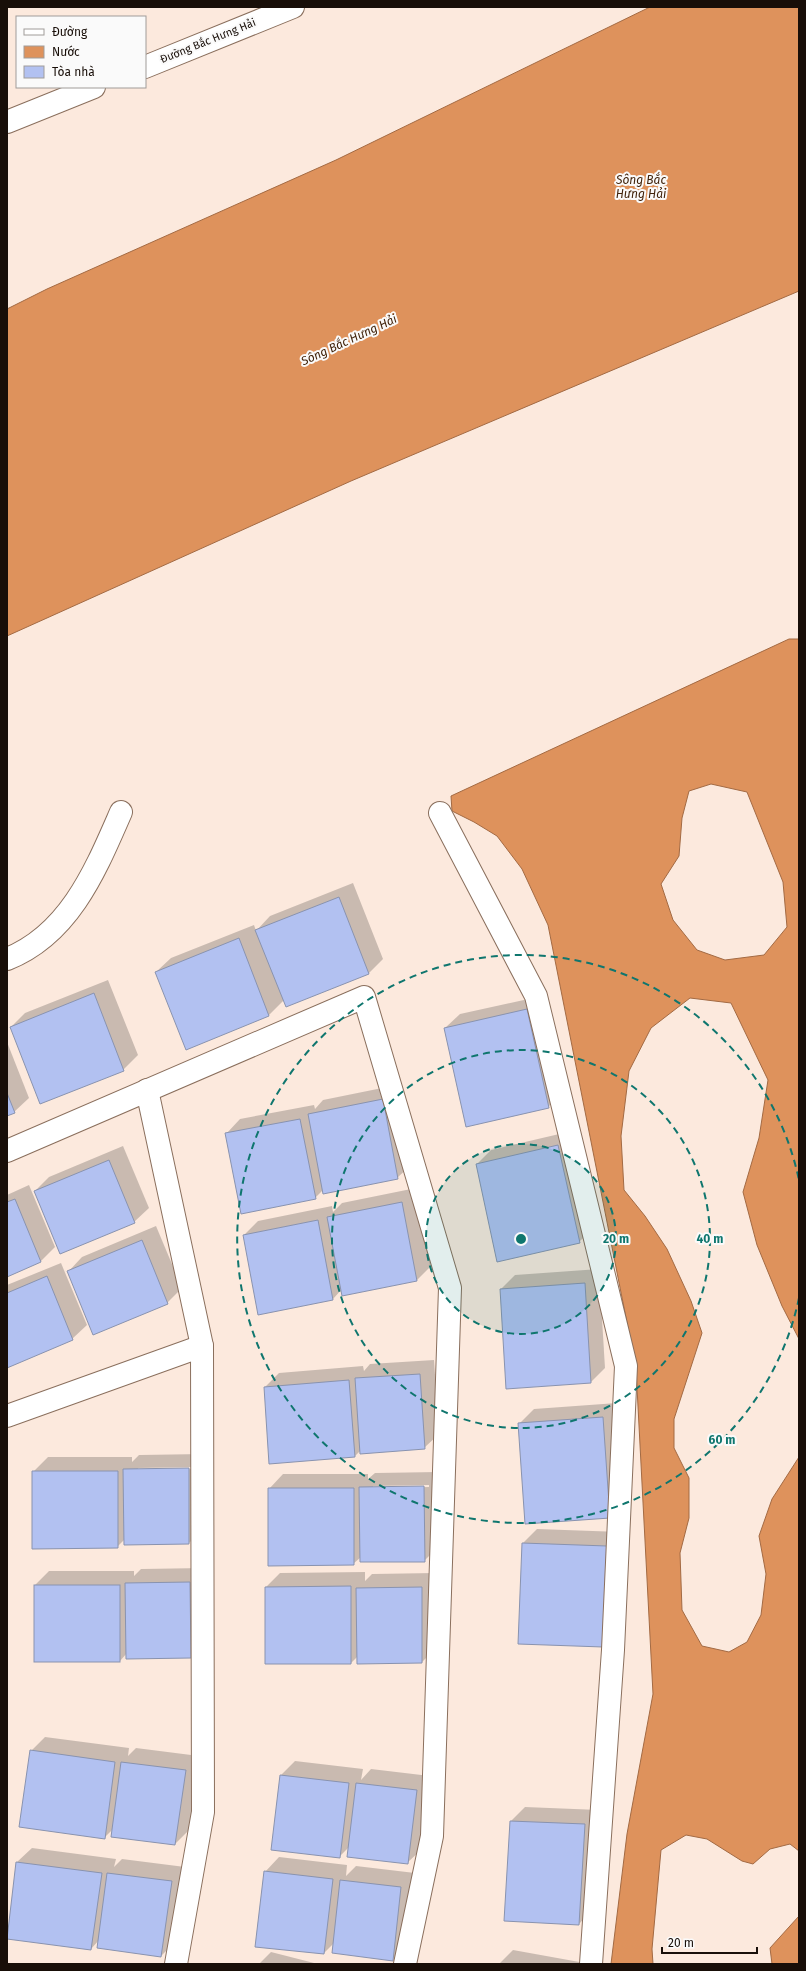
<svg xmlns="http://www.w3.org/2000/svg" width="806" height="1971" font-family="'Fira Sans',sans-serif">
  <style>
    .water { fill: #de925c; stroke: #a36a43; fill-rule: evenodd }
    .shadow { fill: #0003; fill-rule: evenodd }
    .building { fill: #b2c1f1; stroke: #8993af }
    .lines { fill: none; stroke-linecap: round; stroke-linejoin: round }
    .street-casing { stroke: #8a6f5d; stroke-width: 24 }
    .secondary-casing { stroke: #8a6f5d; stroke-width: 24 }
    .street { stroke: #fff; stroke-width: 22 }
    .secondary { stroke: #fff; stroke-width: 22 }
    .ring { fill: none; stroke: #0f766e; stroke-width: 2; stroke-dasharray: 7 5 }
    .labels { text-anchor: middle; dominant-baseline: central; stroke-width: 4; stroke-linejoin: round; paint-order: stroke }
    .street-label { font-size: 11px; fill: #180e08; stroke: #fafafa }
    .water-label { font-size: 12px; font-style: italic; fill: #41230b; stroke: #fafafa }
    .centre { fill: #0f766e; stroke: #fafafa; stroke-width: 2 }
    .ring-label { font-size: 12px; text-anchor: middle; font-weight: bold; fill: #0f766e; stroke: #fafafa; stroke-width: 4; stroke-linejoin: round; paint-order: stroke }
  </style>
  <rect width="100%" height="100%" fill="#fce9dd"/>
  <g class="water">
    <path d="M650,7H799V291L351,481L7,636V309L47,289L336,160Z"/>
    <path d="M789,639H799V1339L782,1306L757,1245L743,1192L759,1138L768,1080L731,1003L690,998L651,1028L629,1071L621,1136L624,1190L645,1216L667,1249L691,1301L702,1333L674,1419V1448L689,1478V1518L680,1553L682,1610L702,1646L729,1652L747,1642L761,1615L766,1574L759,1536L772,1499L799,1457V1851L790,1844L770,1849L753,1864L742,1861L707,1839L686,1835L661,1850L652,1949L653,1964H611L627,1834L653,1694L636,1368L548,925L522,869L497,836L474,822L452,811L451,796ZM711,784L747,792L783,882L787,927L764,955L725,960L697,950L673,920L661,884L679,856L682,818L689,791Z"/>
    <path d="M799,1916V1964H772L770,1948Z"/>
  </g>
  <g class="shadow">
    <path d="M353,883L383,959L369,973L286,1006L284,1000L269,1015L186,1048L156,972L171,958L254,925L256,931L270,916Z"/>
    <path d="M108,980L138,1055L123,1070L11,1027L25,1013Z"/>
    <path d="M542,996L563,1093L548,1107L445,1028L460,1014Z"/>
    <path d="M7,1042L29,1098L14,1112L7,1115Z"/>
    <path d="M397,1085L412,1164L397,1178L323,1190L315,1198L226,1134L240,1119L314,1105L315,1109L323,1100Z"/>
    <path d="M572,1131L594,1228L579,1242L477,1164L491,1150Z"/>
    <path d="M123,1146L149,1208L134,1222L35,1191L49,1177Z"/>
    <path d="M29,1185L55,1247L41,1261L7,1276V1195Z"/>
    <path d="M416,1188L431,1266L417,1280L342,1289L333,1299L244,1235L258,1221L332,1206L333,1212L342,1203Z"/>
    <path d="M156,1226L182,1288L167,1303L68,1272L82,1257Z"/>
    <path d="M61,1263L87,1325L72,1339L7,1366V1285Z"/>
    <path d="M599,1269L605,1368L591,1382L501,1289L515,1275Z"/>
    <path d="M434,1360L439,1434L424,1448L361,1450L355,1456L265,1387L279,1373L363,1366L364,1371L370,1364Z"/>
    <path d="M617,1403L609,1517L519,1424L534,1409Z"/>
    <path d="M203,1454V1529L189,1543L125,1539L117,1547L33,1472L48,1457H132V1462L139,1455ZM194,1467V1469L138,1470V1468Z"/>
    <path d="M438,1472L439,1546L424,1561L361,1557L353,1564L269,1489L283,1474H368V1479L375,1473ZM429,1485V1487L373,1488V1486Z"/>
    <path d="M537,1529L621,1532L617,1631L523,1543Z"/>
    <path d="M204,1568L205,1643L190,1657L127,1653L120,1661L35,1585L49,1571H134V1576L141,1569Z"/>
    <path d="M365,1572V1581L372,1574L435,1573L436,1648L422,1662L358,1656L351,1663L266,1587L280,1573Z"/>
    <path d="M45,1737L129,1748L128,1756L136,1748L199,1756L189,1830L175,1844L113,1829L104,1838L31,1751Z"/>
    <path d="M295,1761L363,1769L361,1780L371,1769L430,1776L422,1849L407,1863L349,1847L339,1857L281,1775Z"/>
    <path d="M525,1807L599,1810L593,1909L579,1924L505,1920L511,1821Z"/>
    <path d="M32,1848L116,1859L114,1867L122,1859L185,1867L176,1941L161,1956L99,1940L91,1949L7,1938L17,1862Z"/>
    <path d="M279,1857L347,1865L346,1876L356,1866L415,1873L407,1945L392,1959L334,1943L324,1953L265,1872Z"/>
    <path d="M513,1950L585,1963V1964H499Z"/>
    <path d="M271,1952L318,1964H259Z"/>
  </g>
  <g class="building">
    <path d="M339,897L369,974L286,1007L255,930Z"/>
    <path d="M239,938L269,1016L186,1050L155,972Z"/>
    <path d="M94,993L124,1071L40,1104L10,1027Z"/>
    <path d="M527,1009L549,1108L466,1127L444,1028Z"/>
    <path d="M7,1093L15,1113L7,1116Z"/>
    <path d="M383,1099L398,1179L323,1194L308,1114Z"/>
    <path d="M300,1119L316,1199L241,1214L225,1133Z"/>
    <path d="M558,1145L580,1243L497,1262L476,1164Z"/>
    <path d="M109,1160L135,1223L60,1254L34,1191Z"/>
    <path d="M15,1199L41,1262L7,1277V1202Z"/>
    <path d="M402,1202L417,1281L342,1296L327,1217Z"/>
    <path d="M318,1220L333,1300L258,1315L243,1235Z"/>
    <path d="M142,1240L168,1304L93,1335L67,1271Z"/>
    <path d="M47,1276L73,1340L7,1368V1293Z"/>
    <path d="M585,1283L591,1383L506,1389L500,1289Z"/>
    <path d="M420,1374L425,1449L360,1454L355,1378Z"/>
    <path d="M349,1380L355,1457L269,1464L264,1387Z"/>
    <path d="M603,1417L610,1518L525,1524L518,1423Z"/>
    <path d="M189,1468V1544L124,1545L123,1469Z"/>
    <path d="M32,1471H118V1548L32,1549Z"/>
    <path d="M424,1486L425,1562H360L359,1487Z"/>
    <path d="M268,1488H354V1565L268,1566Z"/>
    <path d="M522,1543L607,1546L603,1647L518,1644Z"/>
    <path d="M190,1582L191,1658L126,1659L125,1583Z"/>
    <rect x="34" y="1585" width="86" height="77"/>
    <path d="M351,1586V1664H265V1587Z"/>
    <path d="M422,1587V1663L357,1664L356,1588Z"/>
    <path d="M30,1750L115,1762L105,1839L19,1827Z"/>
    <path d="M121,1762L186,1770L175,1845L111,1837Z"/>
    <path d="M280,1775L349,1783L340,1858L271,1850Z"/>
    <path d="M356,1783L417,1790L408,1864L347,1857Z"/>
    <path d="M510,1821L585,1824L579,1925L504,1921Z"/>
    <path d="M16,1862L102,1873L91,1950L7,1939Z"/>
    <path d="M264,1871L333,1879L324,1954L255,1947Z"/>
    <path d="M107,1873L172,1881L161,1957L97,1948Z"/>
    <path d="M340,1880L401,1887L393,1961L332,1953Z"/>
  </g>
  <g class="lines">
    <g class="street-casing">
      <g id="street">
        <path d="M440,813L536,996L626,1366L613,1650L591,1964"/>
        <path d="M7,959C70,934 96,869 121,812"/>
        <path d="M147,1090L202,1346L203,1812L176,1964"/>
        <path d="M7,1151L364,997L450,1288L432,1836L405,1964"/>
        <path d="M7,1416L202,1346"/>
      </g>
    </g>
    <g class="secondary-casing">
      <g id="secondary">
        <path d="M145,67L293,7"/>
        <path d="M7,122L94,87"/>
      </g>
    </g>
    <use href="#street" class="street"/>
    <use href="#secondary" class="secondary"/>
  </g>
  <circle cx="521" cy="1239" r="95" fill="#0f766e" fill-opacity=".12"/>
  <g class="ring">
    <circle cx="521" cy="1239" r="95"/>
    <circle cx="521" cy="1239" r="189"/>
    <path d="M799 1298A284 284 0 1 1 799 1180"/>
  </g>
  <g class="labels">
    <g class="street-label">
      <text transform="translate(208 41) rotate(-22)">Đường Bắc Hưng Hải</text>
    </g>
    <g class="water-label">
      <text x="641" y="180">Sông Bắc<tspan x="641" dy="14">Hưng Hải</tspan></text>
      <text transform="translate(349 340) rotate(-25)">Sông Bắc Hưng Hải</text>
    </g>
  </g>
  <circle cx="521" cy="1239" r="6" class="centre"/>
  <g class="ring-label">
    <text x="616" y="1243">20 m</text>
    <text x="710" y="1243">40 m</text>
    <text x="722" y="1444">60 m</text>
  </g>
  <rect width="806" height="1971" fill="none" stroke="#180e08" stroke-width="16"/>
  <rect x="16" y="16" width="130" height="72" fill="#fafafa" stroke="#a09c99"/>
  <rect x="24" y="29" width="20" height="6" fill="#ffffff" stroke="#a09c99"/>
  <text x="52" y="36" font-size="12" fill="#180e08">Đường</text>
  <rect x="24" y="46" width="20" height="12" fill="#de925c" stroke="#a09c99"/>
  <text x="52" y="56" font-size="12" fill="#180e08">Nước</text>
  <rect x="24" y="66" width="20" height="12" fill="#b2c1f1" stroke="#a09c99"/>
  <text x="52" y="76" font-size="12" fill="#180e08">Tòa nhà</text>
  <path d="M662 1947v6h95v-6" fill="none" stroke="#180e08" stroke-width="2"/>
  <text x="668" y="1947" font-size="12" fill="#180e08" stroke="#fafafa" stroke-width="3" paint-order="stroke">20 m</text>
</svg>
